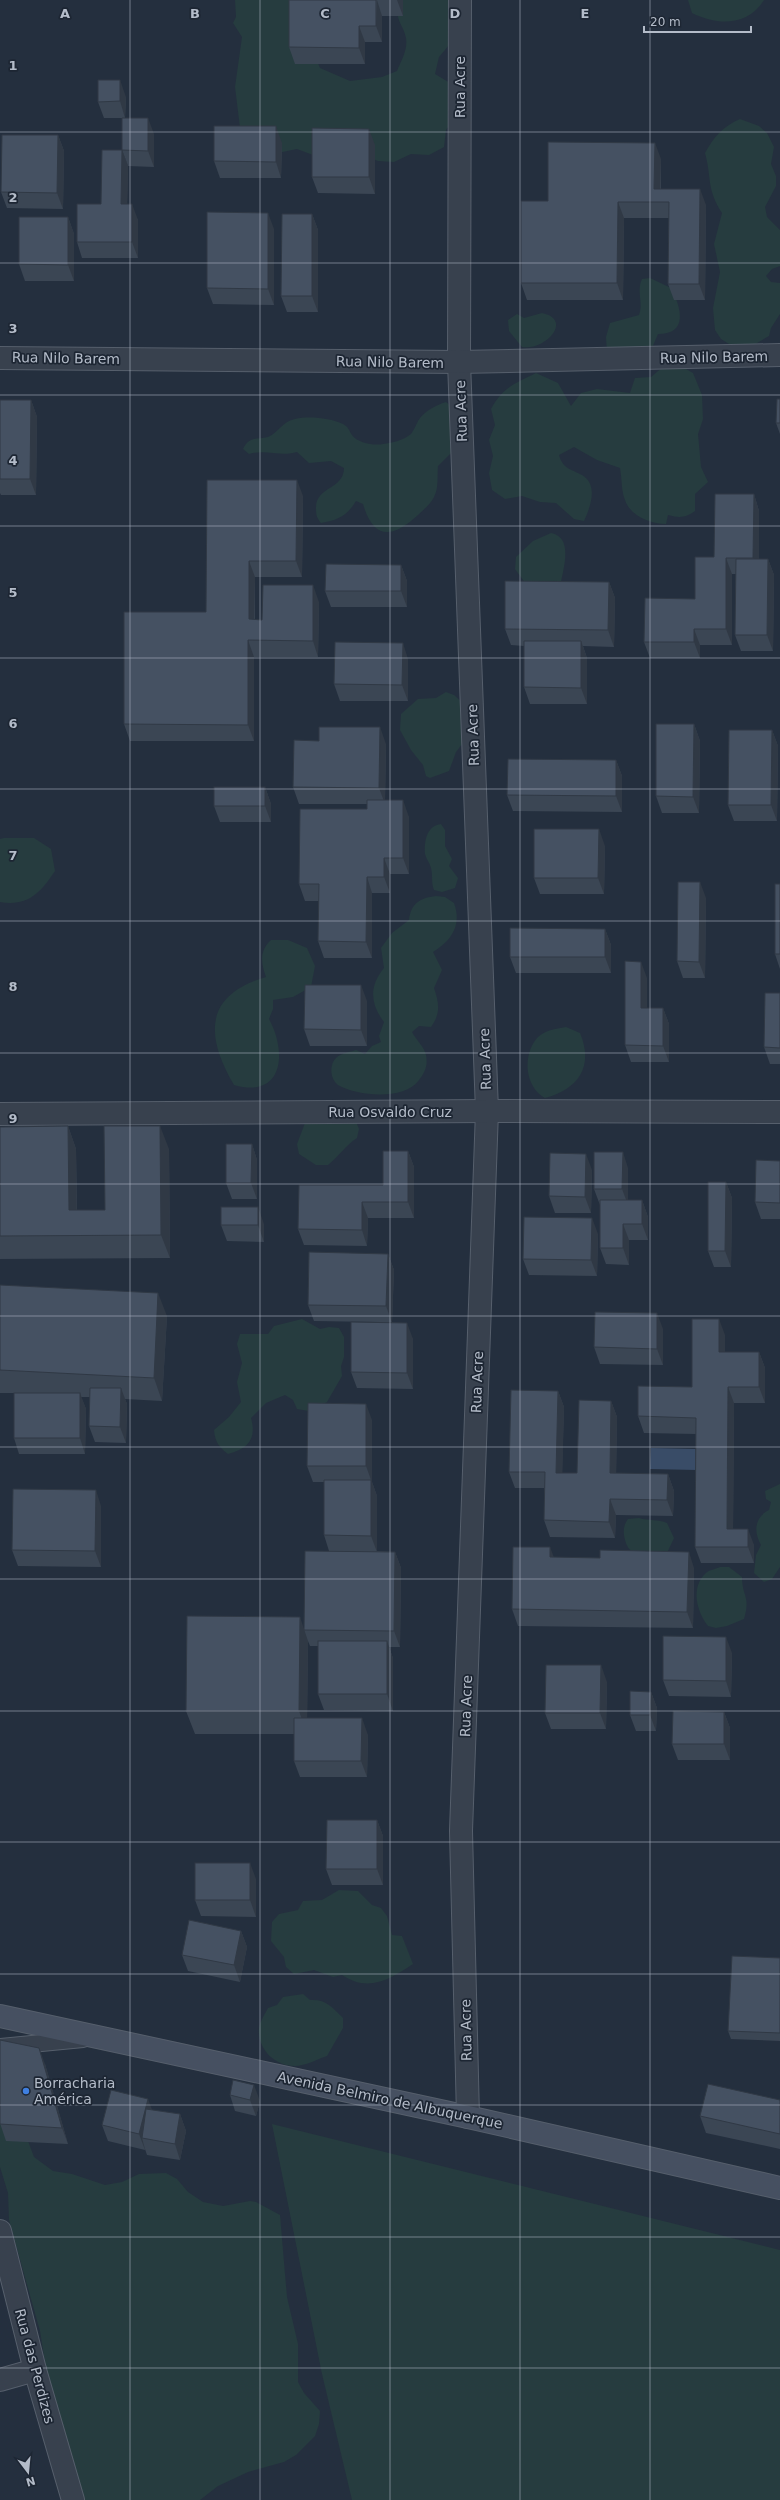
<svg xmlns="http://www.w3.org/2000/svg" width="780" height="2500" font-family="'DejaVu Sans',sans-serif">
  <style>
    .green { fill: #263c3f }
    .water { fill: #394c67 }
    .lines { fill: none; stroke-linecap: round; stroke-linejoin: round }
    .service-casing { stroke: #565f6c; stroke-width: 18 }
    .minor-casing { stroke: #565f6c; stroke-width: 24 }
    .secondary-casing { stroke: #565f6c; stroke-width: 24 }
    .service { stroke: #38414e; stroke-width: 16 }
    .minor { stroke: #38414e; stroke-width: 22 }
    .secondary { stroke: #465061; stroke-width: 22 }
    .wall { fill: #3b4654 }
    .shaded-wall { fill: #303945 }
    .building { fill: #455162; stroke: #303945 }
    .grid { fill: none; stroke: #b4bcc9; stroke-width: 1; stroke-opacity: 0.55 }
    .shop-dot { fill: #3f7fe0; stroke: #1d2633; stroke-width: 1.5 }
    .labels { text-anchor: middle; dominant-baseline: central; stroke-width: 3.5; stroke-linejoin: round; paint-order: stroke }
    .street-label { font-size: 14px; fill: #b4bcc9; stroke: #1d2633 }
    .poi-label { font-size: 14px; fill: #b4bcc9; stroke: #1d2633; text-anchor: start }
    .grid-label { font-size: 13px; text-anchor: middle; font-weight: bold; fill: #b4bcc9; stroke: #1d2633; stroke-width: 3.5; stroke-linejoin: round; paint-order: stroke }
  </style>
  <rect width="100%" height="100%" fill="#242f3e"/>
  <g class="green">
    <path d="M235,0H320L313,52L320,68L350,81L382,77L397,71C401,61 408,50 406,38C403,23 393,20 400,0H457L450,44L439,57L435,74L450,83L456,116L446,130L444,147L429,155L411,154L394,162L378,161L362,155L329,161L297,149L263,156L241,136L235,87L242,37L233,23L236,17Z"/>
    <path d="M688,0H764C748,26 718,26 692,13Z"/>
    <path d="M740,119L759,126L767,133L774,147L771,164L776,176V186L765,207L767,217L780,230V266L772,269L766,276L771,282L780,283V314L771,328L769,336L752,346L729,344L721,339L715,330L713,308L720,272L714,244L722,213C706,188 712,178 705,153C714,137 722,127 740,119Z"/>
    <path d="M650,278L671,288C681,307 689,334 658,334L652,348L607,352L606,337L610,323L639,315C644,303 636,292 642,279Z"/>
    <path d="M542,313C574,320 545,351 522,347L509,331L508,320L517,314L524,318Z"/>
    <path d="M679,365L693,373L702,395L703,419L698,434L701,467L708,482L695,494V511C685,518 680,518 668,515L666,524C651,524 630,516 625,500C621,491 622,478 620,468L597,460L574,447L559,455C563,469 571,469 582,475C599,485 590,508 584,521L574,519L556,503L540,502L522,496L505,499L492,490L489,473L493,456L489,440L495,425L491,409C503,387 514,384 536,373L558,383L571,406L581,393L597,389L630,393L635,378L651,377L664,366Z"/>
    <path d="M446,402L452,407L460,444L438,466C437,476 439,488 434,497C431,504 424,509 418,515C393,538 374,541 363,504L356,501C347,516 338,520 321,523C317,518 316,515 316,509C315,486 344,490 344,468L331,461L309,463L297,452C281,457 266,449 249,454L243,449C249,436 256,440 268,437C278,433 283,421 295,419C309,416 330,418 343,424C349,427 349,431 352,435C357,443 375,446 383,444C392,443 404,440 411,434C414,430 416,425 418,421C423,412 436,405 446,402Z"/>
    <path d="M551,533C573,537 564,567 561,582L526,584L515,569L516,557L533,541Z"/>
    <path d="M446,692L454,695L466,706V739L456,752L449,771L430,778L426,776L423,765L411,750L400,730L401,714L418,699L436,698Z"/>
    <path d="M441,824L445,830V846L452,859L449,866L458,878L455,888L442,892L434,890C431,882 433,877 431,868C430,863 426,859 425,854C424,840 427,826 441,824Z"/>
    <path d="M4,838H34L51,849L55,871C41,892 28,907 0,902V839Z"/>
    <path d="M436,896L445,897L454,903C462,925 452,940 433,952L442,970L434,988C439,1003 441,1013 431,1027L419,1026L412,1032C416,1040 424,1046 426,1055C428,1066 425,1072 419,1080C404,1101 357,1096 338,1085C330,1079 329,1065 336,1058C341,1053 350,1052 356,1050L365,1054L372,1046L381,1042L379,1036L384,1022C370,1004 369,986 384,968L381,948L392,933L409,920C411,904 419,898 436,896Z"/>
    <path d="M271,940H288L307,948L315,966L311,987L293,997L273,1000V1009L269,1019C287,1052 284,1099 234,1085C205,1036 204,995 266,977C261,963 259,951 271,940Z"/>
    <path d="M566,1027L580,1033C594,1066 579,1089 545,1098C525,1087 522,1056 537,1038C545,1030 555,1029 566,1027Z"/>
    <path d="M355,1119L359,1129L357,1138C346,1145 338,1157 328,1165H316L299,1154L297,1144L305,1123Z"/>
    <path d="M302,1319L320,1329L329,1327L339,1328L344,1337V1357L341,1366L342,1376L327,1402L309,1411L297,1409L293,1400L285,1395L266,1403L251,1418C257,1439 248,1449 228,1454C219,1447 215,1442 214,1430L229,1417L241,1402L237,1382L242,1363L237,1344L240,1334H268L274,1326Z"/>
    <path d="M780,1484V1567L772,1579L764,1582L754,1573L756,1555L761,1545C753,1531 755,1517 769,1510L771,1502L766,1499L765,1491Z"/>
    <path d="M639,1518C649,1521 658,1519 667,1523L674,1538L667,1553C651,1554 630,1561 625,1540C623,1532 623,1526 628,1519Z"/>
    <path d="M720,1567H729L742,1577C742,1596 751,1597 744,1619L727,1626L716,1628L708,1626C697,1612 690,1587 706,1573C709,1570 716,1569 720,1567Z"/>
    <path d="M339,1890L358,1891L372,1905L381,1908L387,1916L392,1935L402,1936L413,1964C390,1979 369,1993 342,1975L333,1977L314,1970L294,1974L286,1967L284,1957L271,1941L272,1922L279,1914L298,1910L303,1901L322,1900Z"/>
    <path d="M303,1994L310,2000C326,1999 332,2007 343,2018V2028L327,2056C318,2059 305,2066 295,2066C274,2066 257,2048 259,2028C260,2021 265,2014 268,2008L277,2005L283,1997Z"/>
    <path d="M0,2119L28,2141L34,2157L53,2171L72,2174L105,2185L122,2182L139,2174L166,2173L177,2179L188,2192L203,2202L223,2206L250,2201L256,2202L280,2215L287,2297L298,2344V2382L304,2393L320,2411L319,2424L315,2436L296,2455L284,2462L248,2472L218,2486L200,2500H82L48,2381L40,2331L9,2220L8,2193L0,2167Z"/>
    <path d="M272,2124L780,2250V2500H352L322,2374Z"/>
  </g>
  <path class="water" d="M651,1448L697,1449V1470L650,1469Z"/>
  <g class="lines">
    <g class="service-casing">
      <path id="service" d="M0,2047L83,2039"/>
    </g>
    <g class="minor-casing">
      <g id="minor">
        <path d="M460,0L459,362L487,1111L461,1831L468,2117"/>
        <path d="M0,358L459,362L780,355"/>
        <path d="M0,1114L487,1111L780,1112"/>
        <path d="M0,2231L35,2370L73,2500"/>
        <path d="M0,2380L35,2370"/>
      </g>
    </g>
    <g class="secondary-casing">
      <path id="secondary" d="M0,2016L468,2117L780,2188"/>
    </g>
    <use href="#service" class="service"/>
    <use href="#minor" class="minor"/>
    <use href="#secondary" class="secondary"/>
  </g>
  <g class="wall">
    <path d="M289,0H403V16H382V42H365V64H295L289,47Z"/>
    <path d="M126,97L125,118H104L98,102Z"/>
    <path d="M154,134V167L128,166L122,150Z"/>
    <path d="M58,135L64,151L63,209L7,208L1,192Z"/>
    <path d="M282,143L281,178H220L214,161Z"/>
    <path d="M375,145V194L318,193L312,177Z"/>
    <path d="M122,150L128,166L127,204L138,220V258H82L77,242L101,204Z"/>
    <path d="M661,159V189L706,205L705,300H674L668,284L669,218H624L623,300H527L521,283L548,201Z"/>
    <path d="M312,214L318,230V312H287L281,296Z"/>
    <path d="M68,217L74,234V281H25L19,264Z"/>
    <path d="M274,229V305L213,304L207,288Z"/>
    <path d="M780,399V434L776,423Z"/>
    <path d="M0,400H31L37,417L36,495H1L0,493Z"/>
    <path d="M754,494L759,511V559H768L774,575L773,651H741L735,635L736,574H732V645H700V658H650L644,642L695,599L714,557Z"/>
    <path d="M303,496L302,577H255V620H262L319,602L318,657H254V741H130L124,724L206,612Z"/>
    <path d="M401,565L407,581V607H331L325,591Z"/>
    <path d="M609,582L615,598L614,647L583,646L587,658V704H530L524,687V646L511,645L505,629Z"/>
    <path d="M408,659V701H340L334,684Z"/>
    <path d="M694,724L700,741L699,813H662L656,796Z"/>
    <path d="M772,730L778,746L777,821H734L728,805Z"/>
    <path d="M319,741L386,744L385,800L409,817V874H390V893H372V958H324L318,941L319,901H305L299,884L367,809V804H299L293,787Z"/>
    <path d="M616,760L622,776V812L513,811L507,795Z"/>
    <path d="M265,787L271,804V822H220L214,806Z"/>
    <path d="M605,846L604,894H540L534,878Z"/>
    <path d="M780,884V969L775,954Z"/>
    <path d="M706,898L705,978H683L677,961Z"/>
    <path d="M605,929L611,945V973H516L510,957Z"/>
    <path d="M647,978V1008H663L669,1024V1062H631L625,1045Z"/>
    <path d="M780,993V1064H770L764,1047Z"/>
    <path d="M367,1001V1046H310L304,1029Z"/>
    <path d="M68,1126L76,1149L77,1210H105L169,1149L170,1258L0,1259V1127Z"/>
    <path d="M252,1144L257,1160V1199H232L226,1183Z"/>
    <path d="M408,1151L414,1167V1218H368L367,1246L304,1245L298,1229L383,1185Z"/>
    <path d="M780,1161V1219H761L755,1202Z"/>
    <path d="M628,1168V1200H642L648,1217V1240H629V1265L606,1264L600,1248V1205L594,1189Z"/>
    <path d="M592,1170L591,1213H555L549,1196Z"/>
    <path d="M726,1182L732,1198L731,1267H714L708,1251Z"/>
    <path d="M264,1224V1242L227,1241L221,1225Z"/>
    <path d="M598,1234L597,1276L529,1275L523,1259Z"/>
    <path d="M388,1254L394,1270L392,1322L413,1339V1389L357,1388L351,1372L377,1322L314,1321L308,1305Z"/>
    <path d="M0,1285L167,1316L162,1401L125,1399L127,1404L126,1443L95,1442L89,1426L90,1397H81L86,1409L85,1454H19L14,1438V1393H0Z"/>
    <path d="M663,1329V1365L600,1364L594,1347Z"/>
    <path d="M725,1335V1352H759L765,1368V1403H734L733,1529L754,1545V1563H701L695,1547L696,1434L644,1433L638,1416L692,1387Z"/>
    <path d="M558,1391L564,1407L562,1473H577L611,1401L617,1417L616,1473L668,1474L674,1491L673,1516L616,1515L615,1538L550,1537L544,1520V1488H515L509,1472Z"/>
    <path d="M372,1420V1482L377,1496V1551L395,1552L401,1568L400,1647H389L393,1658V1711L324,1710L318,1694V1646H310L308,1641L307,1718L368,1735L367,1777H300L294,1761V1734H195L186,1711L304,1628L329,1551L324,1535V1482H313L307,1466Z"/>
    <path d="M101,1506V1567L18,1566L12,1550Z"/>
    <path d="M554,1557L694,1568L693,1628L518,1626L512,1609Z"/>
    <path d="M732,1653L731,1697L669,1696L663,1680Z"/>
    <path d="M607,1682L606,1729H551L545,1713Z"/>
    <path d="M651,1692L657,1708L656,1731H636L630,1715Z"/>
    <path d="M724,1712L730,1728V1760H678L672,1744Z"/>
    <path d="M377,1820L383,1836V1885H332L326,1869Z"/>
    <path d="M256,1879V1917L201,1916L195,1900Z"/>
    <path d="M241,1931L247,1947L240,1982L188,1971L182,1955Z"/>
    <path d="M780,1958V2041L731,2039L728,2031Z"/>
    <path d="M45,2064L68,2144L6,2141L0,2123Z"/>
    <path d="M230,2095L260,2101L256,2116L235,2111Z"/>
    <path d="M780,2100V2149L706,2133L700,2116Z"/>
    <path d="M180,2114L186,2131L180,2160L147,2155L145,2149V2150L108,2141L102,2125Z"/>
  </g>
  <g class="shaded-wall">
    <path d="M377,0L382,16V42L376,26Z"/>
    <path d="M397,0H403V16Z"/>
    <path d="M359,26L365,42V64L359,48Z"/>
    <path d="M120,80L126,97L125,118L120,101Z"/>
    <path d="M148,118L154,134V167L148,151Z"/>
    <path d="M276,126L282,143L281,178L276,162Z"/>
    <path d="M369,129L375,145V194L369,177Z"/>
    <path d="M58,135L64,151L63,209L57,193Z"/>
    <path d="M655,143L661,159L660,202L654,189Z"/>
    <path d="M122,150L128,166L127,220L121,204Z"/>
    <path d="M700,189L706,205L705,300L699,284Z"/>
    <path d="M618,202L624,218L623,300L617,283Z"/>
    <path d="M132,204L138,220V258L132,242Z"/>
    <path d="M268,213L274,229V305L268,289Z"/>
    <path d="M312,214L318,230V312L312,296Z"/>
    <path d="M68,217L74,234V281L68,265Z"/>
    <path d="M31,400L37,417L36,495L30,479Z"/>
    <path d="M297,480L303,496L302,577L296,561Z"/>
    <path d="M754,494L759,511V574L753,558Z"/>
    <path d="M726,558L732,574V645L726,629Z"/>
    <path d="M768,559L774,575L773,651L767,635Z"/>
    <path d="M249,561L255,577L254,636L249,619Z"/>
    <path d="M401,565L407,581V607L401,591Z"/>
    <path d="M609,582L615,598L614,647L608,630Z"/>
    <path d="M313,585L319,602L318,657L313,641Z"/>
    <path d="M694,629L700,645V658L694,642Z"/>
    <path d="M248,640L254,657V741L248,725Z"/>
    <path d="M581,641L587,658V704L581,688Z"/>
    <path d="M403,643L408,659V701L402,685Z"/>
    <path d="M694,724L700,741L699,813L693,797Z"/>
    <path d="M380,727L386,744L385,804L379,788Z"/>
    <path d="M772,730L778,746L777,821L771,805Z"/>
    <path d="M616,760L622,776V812L616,796Z"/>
    <path d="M265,787L271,804V822L265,806Z"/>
    <path d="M403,800L409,817V874L403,858Z"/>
    <path d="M599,829L605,846L604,894L598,878Z"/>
    <path d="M384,858L390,874V893L384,877Z"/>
    <path d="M367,877L372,893V958L366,942Z"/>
    <path d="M700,882L706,898L705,978L699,962Z"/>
    <path d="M605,929L611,945V973L605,957Z"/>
    <path d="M641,962L647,978V1024L641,1008Z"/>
    <path d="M361,985L367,1001V1046L361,1030Z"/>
    <path d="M663,1008L669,1024V1062L663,1046Z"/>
    <path d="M68,1126L76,1149L77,1233L69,1210Z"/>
    <path d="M160,1126L169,1149L170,1258L161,1235Z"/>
    <path d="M252,1144L257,1160V1199L251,1183Z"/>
    <path d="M408,1151L414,1167V1218L408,1202Z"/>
    <path d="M623,1152L628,1168V1205L622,1189Z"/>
    <path d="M586,1154L592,1170L591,1213L585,1197Z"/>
    <path d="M726,1182L732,1198L731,1267L725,1251Z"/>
    <path d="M642,1200L648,1217V1240L642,1224Z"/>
    <path d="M362,1202L368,1218L367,1246L362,1230Z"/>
    <path d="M258,1207L264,1224V1242L258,1225Z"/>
    <path d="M592,1218L598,1234L597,1276L591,1260Z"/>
    <path d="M623,1224L629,1240V1265L623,1248Z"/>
    <path d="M388,1254L394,1270L392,1323L386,1306Z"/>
    <path d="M158,1293L167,1316L162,1401L154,1378Z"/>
    <path d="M657,1313L663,1329V1365L657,1349Z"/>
    <path d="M719,1319L725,1335V1368L719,1352Z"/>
    <path d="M407,1323L413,1339V1389L407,1373Z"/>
    <path d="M759,1352L765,1368V1403L759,1387Z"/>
    <path d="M728,1387L734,1403L733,1545L727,1529Z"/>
    <path d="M121,1388L127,1404L126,1443L120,1427Z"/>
    <path d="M558,1391L564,1407L562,1489L556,1473Z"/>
    <path d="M80,1393L86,1409L85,1454L80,1438Z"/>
    <path d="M611,1401L617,1417L616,1489L610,1473Z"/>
    <path d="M366,1404L372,1420V1482L377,1496V1552L371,1536V1480L366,1466Z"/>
    <path d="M668,1474L674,1491L673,1516L667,1500Z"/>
    <path d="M96,1490L101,1506V1567L95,1551Z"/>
    <path d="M610,1499L616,1515L615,1538L609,1522Z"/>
    <path d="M748,1529L754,1545V1563L748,1547Z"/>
    <path d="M550,1547L556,1563L550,1557Z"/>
    <path d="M395,1552L401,1568L400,1647L394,1631Z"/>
    <path d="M689,1552L694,1568L693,1628L687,1612Z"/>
    <path d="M300,1617L308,1641L307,1734L299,1711Z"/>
    <path d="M726,1637L732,1653L731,1697L726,1681Z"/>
    <path d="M387,1641L393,1658V1711L387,1694Z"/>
    <path d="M601,1665L607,1682L606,1729L600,1713Z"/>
    <path d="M651,1692L657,1708L656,1731L650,1715Z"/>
    <path d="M724,1712L730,1728V1760L724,1744Z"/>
    <path d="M362,1718L368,1735L367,1777L361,1761Z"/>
    <path d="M377,1820L383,1836V1885L377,1869Z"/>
    <path d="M250,1863L256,1879V1917L250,1900Z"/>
    <path d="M241,1931L247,1947L240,1982L234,1965Z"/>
    <path d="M39,2048L45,2064L68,2144L62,2128Z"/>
    <path d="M254,2085L260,2101L256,2116L250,2100Z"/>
    <path d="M148,2099L154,2115L142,2138L145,2149V2150L139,2134Z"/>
    <path d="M180,2114L186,2131L180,2160L175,2144Z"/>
  </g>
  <g class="building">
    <path d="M289,0H376V26H359V48L289,47Z"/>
    <path d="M98,80H120V101L98,102Z"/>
    <path d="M122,118H148V151L122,150Z"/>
    <path d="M214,126H276V162L214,161Z"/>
    <path d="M312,128L369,129V177H312Z"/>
    <path d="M2,135H58L57,193L1,192Z"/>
    <path d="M548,142L655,143L654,189H700L699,284H668L669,202H618L617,283H521V201H548Z"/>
    <path d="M102,150H122L121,204H132V242H77V204H101Z"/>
    <path d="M207,212L268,213V289L207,288Z"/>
    <path d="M282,214H312V296H281Z"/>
    <path d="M19,217H68V265L19,264Z"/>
    <path d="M777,399H780V423H776Z"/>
    <path d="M0,400H31L30,479H0Z"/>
    <path d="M207,480H297L296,561H249V619L262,620L263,585H313V641L248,640V725L124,724V612H206Z"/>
    <path d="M715,494H754L753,558H726V629H694V642H644L645,598L695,599V557H714Z"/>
    <path d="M736,559H768L767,635H735Z"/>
    <path d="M326,564L401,565V591H325Z"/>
    <path d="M505,581L609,582L608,630L505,629Z"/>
    <path d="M524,641H581V688L524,687Z"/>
    <path d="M335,642L403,643L402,685L334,684Z"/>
    <path d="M656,724H694L693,797L656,796Z"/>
    <path d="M319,727H380L379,788L293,787L294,740L319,741Z"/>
    <path d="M729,730H772L771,805H728Z"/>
    <path d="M508,759L616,760V796L507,795Z"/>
    <rect x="214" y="787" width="51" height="19"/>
    <path d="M367,800H403V858H384V877H367L366,942L318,941L319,884H299L300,809H367Z"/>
    <path d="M534,829H599L598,878H534Z"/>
    <path d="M678,882H700L699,962L677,961Z"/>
    <rect x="775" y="884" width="5" height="70"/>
    <path d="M510,928L605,929V957H510Z"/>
    <path d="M625,961L641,962V1008H663V1046L625,1045Z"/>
    <path d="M305,985H361V1030L304,1029Z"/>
    <path d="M765,993H780V1048L764,1047Z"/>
    <path d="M68,1126L69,1210H105L104,1126H160L161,1235L0,1236V1127Z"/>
    <path d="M226,1144H252L251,1183H226Z"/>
    <path d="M383,1151H408V1202H362V1230L298,1229L299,1185H383Z"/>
    <path d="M594,1152H623L622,1189H594Z"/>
    <path d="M550,1153L586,1154L585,1197L549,1196Z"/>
    <path d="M756,1160L780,1161V1203L755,1202Z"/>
    <path d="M708,1182H726L725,1251H708Z"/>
    <path d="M600,1200H642V1224H623V1248H600Z"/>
    <rect x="221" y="1207" width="37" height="18"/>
    <path d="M524,1217L592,1218L591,1260L523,1259Z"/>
    <path d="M309,1252L388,1254L386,1306L308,1305Z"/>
    <path d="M0,1285L158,1293L154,1378L0,1370Z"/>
    <path d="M595,1312L657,1313V1349L594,1347Z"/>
    <path d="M692,1319H719V1352H759V1387H728L727,1529H748V1547H695L696,1418L638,1416V1386L692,1387Z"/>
    <path d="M351,1322L407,1323V1373L351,1372Z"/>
    <path d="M90,1388H121L120,1427L89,1426Z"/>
    <path d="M511,1390L558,1391L556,1473H577L579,1400L611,1401L610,1473L668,1474L667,1500L610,1499L609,1522L544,1520L545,1472H509Z"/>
    <rect x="14" y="1393" width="66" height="45"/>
    <path d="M308,1403L366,1404V1466H307Z"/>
    <path d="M324,1480H371V1536L324,1535Z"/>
    <path d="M13,1489L96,1490L95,1551L12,1550Z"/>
    <path d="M513,1547H550V1557L600,1558V1550L689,1552L687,1612L512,1609Z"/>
    <path d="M305,1551L395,1552L394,1631L304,1630Z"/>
    <path d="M187,1616L300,1617L299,1711H186Z"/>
    <path d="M663,1636L726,1637V1681L663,1680Z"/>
    <rect x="318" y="1641" width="69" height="53"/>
    <path d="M546,1665H601L600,1713H545Z"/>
    <path d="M630,1691L651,1692L650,1715H630Z"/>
    <path d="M673,1711L724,1712V1744H672Z"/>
    <path d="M294,1718H362L361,1761H294Z"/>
    <path d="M327,1820H377V1869H326Z"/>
    <rect x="195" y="1863" width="55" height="37"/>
    <path d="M189,1920L241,1931L234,1965L182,1955Z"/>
    <path d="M732,1956L780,1958V2033L728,2031Z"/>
    <path d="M0,2040L39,2048L62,2128L0,2124Z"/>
    <path d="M233,2080L254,2085L250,2100L230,2095Z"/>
    <path d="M708,2084L780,2100V2134L700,2116Z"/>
    <path d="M111,2090L148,2099L139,2134L102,2125Z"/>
    <path d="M146,2109L180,2114L175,2144L142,2138Z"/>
  </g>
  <path class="grid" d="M130,0V2500M260,0V2500M390,0V2500M520,0V2500M650,0V2500M0,132H780M0,263H780M0,395H780M0,526H780M0,658H780M0,789H780M0,921H780M0,1053H780M0,1184H780M0,1316H780M0,1447H780M0,1579H780M0,1711H780M0,1842H780M0,1974H780M0,2105H780M0,2237H780M0,2368H780"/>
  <circle class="shop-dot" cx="26" cy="2091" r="4"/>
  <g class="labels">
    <g class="street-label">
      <text transform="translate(460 87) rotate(-90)">Rua Acre</text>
      <text transform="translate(714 357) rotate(-1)">Rua Nilo Barem</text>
      <text transform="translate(66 358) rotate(1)">Rua Nilo Barem</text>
      <text transform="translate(390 362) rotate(1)">Rua Nilo Barem</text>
      <text transform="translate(461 411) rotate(-92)">Rua Acre</text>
      <text transform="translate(473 735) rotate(-92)">Rua Acre</text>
      <text transform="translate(485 1059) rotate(-92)">Rua Acre</text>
      <text x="390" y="1112">Rua Osvaldo Cruz</text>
      <text transform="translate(477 1382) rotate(-88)">Rua Acre</text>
      <text transform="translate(466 1706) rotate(-88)">Rua Acre</text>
      <text transform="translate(466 2030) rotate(-91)">Rua Acre</text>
      <text transform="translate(390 2100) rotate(12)">Avenida Belmiro de Albuquerque</text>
      <text transform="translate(35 2366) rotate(75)">Rua das Perdizes</text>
    </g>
    <g class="poi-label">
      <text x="34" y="2083">Borracharia<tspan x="34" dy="16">América</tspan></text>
    </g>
  </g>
  <g class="grid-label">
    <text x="65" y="18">A</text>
    <text x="195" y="18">B</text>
    <text x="325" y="18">C</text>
    <text x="455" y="18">D</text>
    <text x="585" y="18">E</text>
    <text x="13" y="70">1</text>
    <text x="13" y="202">2</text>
    <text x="13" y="333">3</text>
    <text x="13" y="465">4</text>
    <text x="13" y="597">5</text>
    <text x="13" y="728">6</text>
    <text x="13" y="860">7</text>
    <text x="13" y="991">8</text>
    <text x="13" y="1123">9</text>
  </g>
  <g transform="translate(28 2472) rotate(164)" stroke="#1d2633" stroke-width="3" paint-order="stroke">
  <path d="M0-3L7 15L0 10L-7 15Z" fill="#b4bcc9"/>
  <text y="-6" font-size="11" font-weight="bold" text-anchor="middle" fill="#b4bcc9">N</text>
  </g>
  <path d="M644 26v6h107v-6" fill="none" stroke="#b4bcc9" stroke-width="2"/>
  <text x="650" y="26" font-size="12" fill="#b4bcc9" stroke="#1d2633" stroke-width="3" paint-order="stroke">20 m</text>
</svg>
